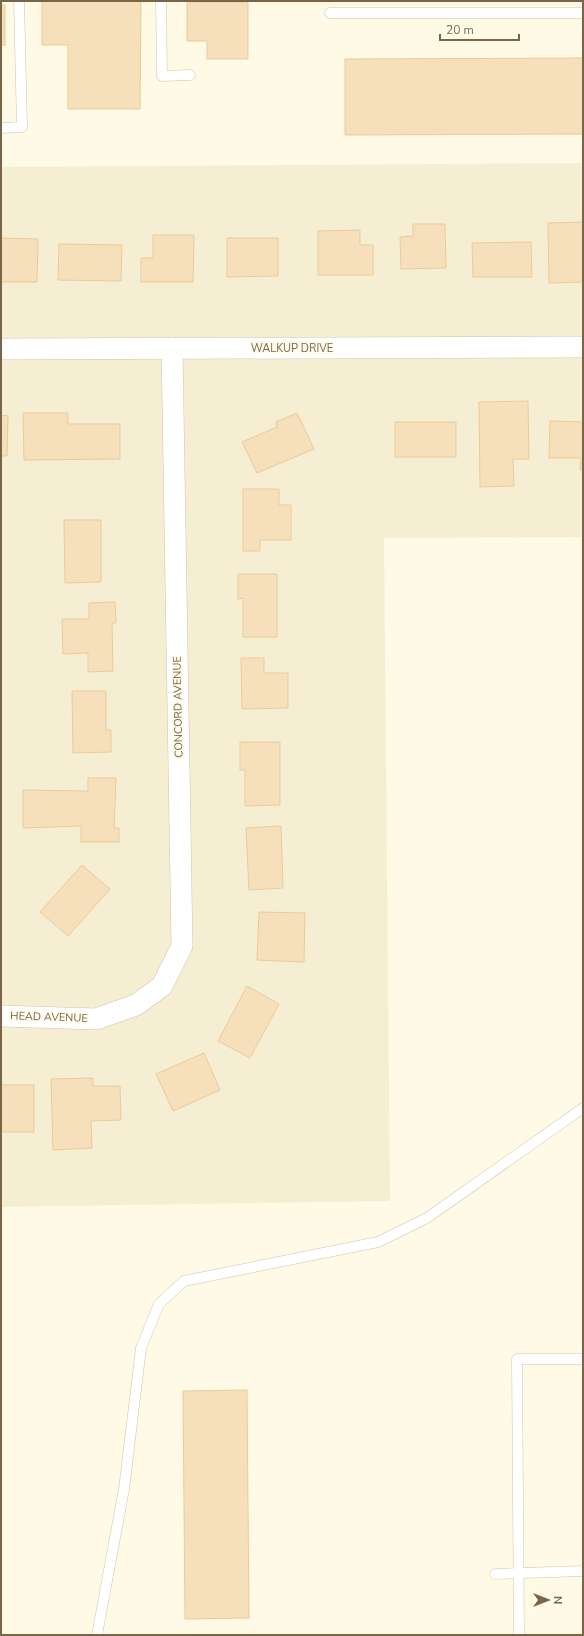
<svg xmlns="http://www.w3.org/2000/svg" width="584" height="1636" font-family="'Nunito Sans',sans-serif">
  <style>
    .residential { fill: #f6eed3 }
    .building { fill: #f6e0bb; stroke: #eacb99 }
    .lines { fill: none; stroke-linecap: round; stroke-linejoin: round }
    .service-casing { stroke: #d1c4aa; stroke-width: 11 }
    .minor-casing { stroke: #d1c4aa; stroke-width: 22 }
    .service { stroke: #fff; stroke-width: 10 }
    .minor { stroke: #fff; stroke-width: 21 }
    .labels { text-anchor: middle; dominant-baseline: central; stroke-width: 4; stroke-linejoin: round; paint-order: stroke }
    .street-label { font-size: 11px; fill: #7a6548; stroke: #fffced }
  </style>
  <rect width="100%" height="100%" fill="#fefae5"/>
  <path class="residential" d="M583,163V537L384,538L390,1201L1,1207V167Z"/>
  <g class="building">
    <path d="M42,1H141L140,109H68V45H42Z"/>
    <path d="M187,2H248V59H207V41H187Z"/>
    <rect x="1" y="5" width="4" height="40"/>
    <path d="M583,58V134L345,135V59Z"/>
    <path d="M583,222V282L549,283L548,223Z"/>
    <path d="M413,224H445L446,268L401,269L400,237L413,236Z"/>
    <path d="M360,230V245H373V275H318V231Z"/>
    <path d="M153,235H194L193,282H141V258H153Z"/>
    <path d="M1,238L38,239L37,282H1Z"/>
    <path d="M227,238H278V276L227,277Z"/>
    <path d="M531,242L532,277H473L472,243Z"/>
    <path d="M59,244L122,245L121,281L58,280Z"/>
    <path d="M528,401L529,459H513L514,486L480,487L479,402Z"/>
    <path d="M23,413H68V424H120V459L24,460Z"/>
    <path d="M297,413L314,449L257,473L242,442L277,427L276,422Z"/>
    <path d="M1,415L8,416L7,456H1Z"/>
    <path d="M550,421L583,422V470H580L581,458H549Z"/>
    <rect x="395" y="422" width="61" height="35"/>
    <path d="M243,489H279V505H291V540H260V551H243Z"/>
    <path d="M64,520H101V582L65,583Z"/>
    <path d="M238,574H277V637H243V598L238,599Z"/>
    <path d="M115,602L116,623H112L113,671L88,672V653L63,654L62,619H89V603Z"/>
    <path d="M241,658H264V673H288V708L242,709Z"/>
    <path d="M72,691H106V730H111V752L73,753Z"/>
    <path d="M240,742H280V805L245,806V770H240Z"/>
    <path d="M88,778H116L114,828H119V842H81V826L23,828V790L88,791Z"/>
    <path d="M281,826L283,888L249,890L246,828Z"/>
    <path d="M82,865L110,889L68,936L40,912Z"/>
    <path d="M259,912L305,913L304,962L257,960Z"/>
    <path d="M247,986L279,1004L250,1058L218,1041Z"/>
    <path d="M204,1053L220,1090L173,1111L156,1074Z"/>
    <path d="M93,1078V1086H120L121,1120L91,1121L92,1148L53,1150L51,1079Z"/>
    <rect x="1" y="1085" width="33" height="47"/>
    <path d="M247,1390L249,1618L185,1619L183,1391Z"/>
  </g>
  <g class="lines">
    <g class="service-casing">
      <g id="service">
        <path d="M161,1L162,76L190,75"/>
        <path d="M330,13H583"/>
        <path d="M1,128L22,127L19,1"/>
        <path d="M495,1574L583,1571"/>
        <path d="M97,1635L124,1489L141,1348L159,1304L184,1281L378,1242L427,1218L583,1108"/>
        <path d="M519,1635L517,1359H583"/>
      </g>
    </g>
    <g class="minor-casing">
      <g id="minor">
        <path d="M1,349L583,347"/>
        <path d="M1,1016L96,1019L136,1005L162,986L182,946L172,348"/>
      </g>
    </g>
    <use href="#service" class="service"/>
    <use href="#minor" class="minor"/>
  </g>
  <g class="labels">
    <g class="street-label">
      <text x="292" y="348">WALKUP DRIVE</text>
      <text transform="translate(178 707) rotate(-91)">CONCORD AVENUE</text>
      <text transform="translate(49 1017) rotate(2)">HEAD AVENUE</text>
    </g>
  </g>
  <rect width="584" height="1636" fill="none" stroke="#7a6548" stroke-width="4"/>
  <g transform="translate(548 1600) rotate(90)" stroke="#fffced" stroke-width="3" paint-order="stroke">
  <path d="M0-3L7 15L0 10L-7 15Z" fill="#7a6548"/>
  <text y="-6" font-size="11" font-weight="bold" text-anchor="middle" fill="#7a6548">N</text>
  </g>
  <path d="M440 34v6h79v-6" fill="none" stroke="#7a6548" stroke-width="2"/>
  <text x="446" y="34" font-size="12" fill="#7a6548" stroke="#fffced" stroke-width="3" paint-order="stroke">20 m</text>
</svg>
